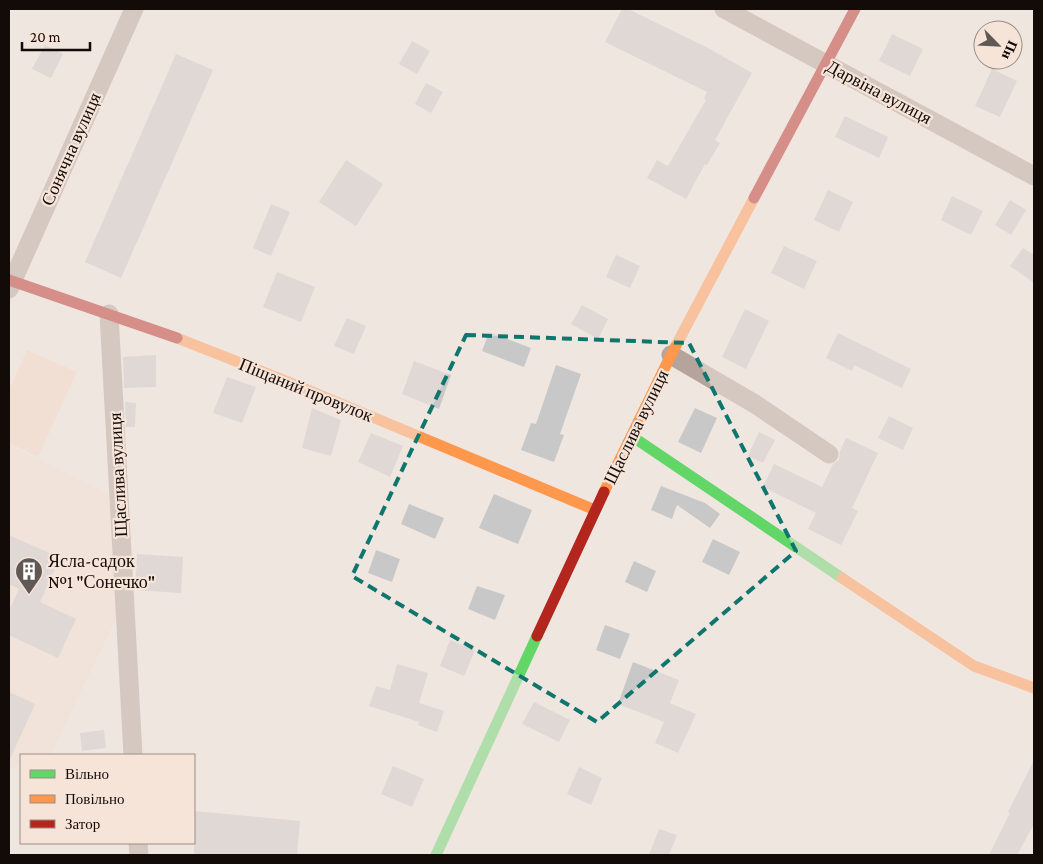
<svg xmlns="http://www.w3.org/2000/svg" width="1043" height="864" font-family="'Crimson Pro',serif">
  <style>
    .built { fill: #f1ddd2 }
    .green { fill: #f4d7c6 }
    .building { fill: #c9c8c8 }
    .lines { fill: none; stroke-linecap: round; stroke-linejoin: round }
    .street { stroke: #b4a49b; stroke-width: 19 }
    .fast { stroke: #63d668; stroke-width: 11 }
    .slow { stroke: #ff974d; stroke-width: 11 }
    .jam { stroke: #b3261e; stroke-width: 11 }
    .marked { fill: none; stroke: #0f766e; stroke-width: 4; stroke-dasharray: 10 6; stroke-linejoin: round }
    .labels { text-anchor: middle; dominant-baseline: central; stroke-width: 4.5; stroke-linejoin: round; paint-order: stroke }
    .street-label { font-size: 18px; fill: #120b08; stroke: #f7e4d9 }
    .poi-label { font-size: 18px; fill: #120b08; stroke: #f7e4d9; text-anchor: start }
  </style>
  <rect width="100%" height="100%" fill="#f0e6e0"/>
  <path class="built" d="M9,445L108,494L125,600L50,755H21V765L9,768Z"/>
  <path class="green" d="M27,350L77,372L38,457L9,443V390Z"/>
  <g class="building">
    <path d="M622,9H628L708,48L752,73L715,140L720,143L707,165L705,164L686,199L647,178L657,160L668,166L706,100L704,99L707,92L605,42Z"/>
    <path d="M892,34L923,49L910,76L879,61Z"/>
    <path d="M412,41L430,51L417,74L399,64Z"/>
    <path d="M45,45L63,54L51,78L32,69Z"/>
    <path d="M176,54L213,70L121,278L85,262Z"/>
    <path d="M992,69L1017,81L1000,117L975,106Z"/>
    <path d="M426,83L443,92L431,113L415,104Z"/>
    <path d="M845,116L888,137L879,158L835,137Z"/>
    <path d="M346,160L383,184L356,226L319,202Z"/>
    <path d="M828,190L853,202L839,232L814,220Z"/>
    <path d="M952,196L983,211L971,235L941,220Z"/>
    <path d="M1010,200L1026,210L1011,235L995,225Z"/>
    <path d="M271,204L290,212L271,256L253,248Z"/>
    <path d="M784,246L817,261L804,289L771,273Z"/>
    <path d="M1023,248L1034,255V283L1010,266Z"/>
    <path d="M616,255L640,266L630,288L606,277Z"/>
    <path d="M277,272L315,287L301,322L263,307Z"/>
    <path d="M582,305L608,319L598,339L571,324Z"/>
    <path d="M745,309L769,321L746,369L722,357Z"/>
    <path d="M347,318L366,326L354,354L334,346Z"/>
    <path d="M489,332L531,348L524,367L482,351Z"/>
    <path d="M838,333L911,369L902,388L854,365L852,371L826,358Z"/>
    <path d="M156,355V387L124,388L123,357Z"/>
    <path d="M414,361L451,375L439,409L402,394Z"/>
    <path d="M556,365L581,374L560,434L564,435L554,462L521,450L531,423L536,424Z"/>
    <path d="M227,377L256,387L242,423L213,413Z"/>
    <path d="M125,402L136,403L135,427H126Z"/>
    <path d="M312,408L341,420L331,456L302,448Z"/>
    <path d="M695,408L717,418L701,453L678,442Z"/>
    <path d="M889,416L913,428L903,450L878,438Z"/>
    <path d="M759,432L775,440L763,463L748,456Z"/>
    <path d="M371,433L403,446L390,477L358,462Z"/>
    <path d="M846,438L878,453L852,508L858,511L841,545L808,529L816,513L763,487L774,464L822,487L833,464L839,460L840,451Z"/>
    <path d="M661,486L705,503L720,514L710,528L677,505L672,519L651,510Z"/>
    <path d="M494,494L532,510L518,544L479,528Z"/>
    <path d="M409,504L444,518L435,539L401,524Z"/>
    <path d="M9,535L60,558L40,602L76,619L58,658L9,635V611L19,589L9,584Z"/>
    <path d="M713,539L740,552L729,575L702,562Z"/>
    <path d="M376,550L400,559L392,582L368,573Z"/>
    <path d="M137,554L183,557L181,593L135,590Z"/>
    <path d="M634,561L656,571L647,592L625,582Z"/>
    <path d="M477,586L505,595L495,620L468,609Z"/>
    <path d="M605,625L630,634L620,659L596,650Z"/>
    <path d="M450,640L475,650L464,676L440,666Z"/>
    <path d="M633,662L679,680L670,703L696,714L678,753L655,743L664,722L618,704Z"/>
    <path d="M397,664L428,673L419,703L444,711L437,732L418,725L419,722L369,706L376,686L390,690Z"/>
    <path d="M9,692L35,704L9,761Z"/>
    <path d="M534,702L570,720L559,742L522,724Z"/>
    <path d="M104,730L106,748L82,751L80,733Z"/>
    <path d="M1034,760V824L1017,855H989L1010,813L1008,812Z"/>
    <path d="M393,766L424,779L412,807L381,794Z"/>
    <path d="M579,767L602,778L591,805L567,794Z"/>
    <path d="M194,811L300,821L297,855H194Z"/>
    <path d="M659,829L677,835L669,855H649Z"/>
  </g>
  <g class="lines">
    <g class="street">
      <path d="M724,9L1034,176"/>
      <path d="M9,289L134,9"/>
      <path d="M109,314L133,755"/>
      <path d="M671,355L755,404L829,454"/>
      <path d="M138,843L139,855"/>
    </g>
    <g class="fast">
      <path d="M633,437L842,578"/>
      <path d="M436,855L537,636"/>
    </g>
    <g class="slow">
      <path d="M177,338L291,383L595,510"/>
      <path d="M604,492L671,355L754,198"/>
      <path d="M842,578L974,666L1034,688"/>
    </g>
    <g class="jam">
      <path d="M754,198L855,9"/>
      <path d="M9,280L177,338"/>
      <path d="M537,636L604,492"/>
    </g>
  </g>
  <path d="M0 0H1043V864H0ZM466,335L689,343L796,551L597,722L352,576Z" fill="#f0e6e0" fill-opacity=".55" fill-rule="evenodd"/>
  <path class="marked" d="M466,335L689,343L796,551L597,722L352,576Z"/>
  <defs>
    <g id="building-pin" transform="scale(1.4375)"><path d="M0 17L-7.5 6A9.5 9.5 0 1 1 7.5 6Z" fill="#605854" stroke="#f7e4d9"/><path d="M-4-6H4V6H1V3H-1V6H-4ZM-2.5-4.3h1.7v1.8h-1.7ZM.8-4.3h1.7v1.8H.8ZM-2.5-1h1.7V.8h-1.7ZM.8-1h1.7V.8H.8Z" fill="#fff"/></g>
  </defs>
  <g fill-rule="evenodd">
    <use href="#building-pin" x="29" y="571"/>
  </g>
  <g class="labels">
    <g class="street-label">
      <text transform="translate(879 92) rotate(28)">Дарвіна вулиця</text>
      <text transform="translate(71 149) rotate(-66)">Сонячна вулиця</text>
      <text transform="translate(306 390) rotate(22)">Піщаний провулок</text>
      <text transform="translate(636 427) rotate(-64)">Щаслива вулиця</text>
      <text transform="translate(118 475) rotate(-93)">Щаслива вулиця</text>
    </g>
    <g class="poi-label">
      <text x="48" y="561">Ясла-садок<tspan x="48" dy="21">№1 "Сонечко"</tspan></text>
    </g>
  </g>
  <rect width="1043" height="864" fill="none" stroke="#120b08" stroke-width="20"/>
  <rect x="20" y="754" width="175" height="90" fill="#f7e4d9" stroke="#9b8d85"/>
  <rect x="30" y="770" width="25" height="8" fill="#63d668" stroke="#9b8d85"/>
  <text x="65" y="779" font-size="15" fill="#120b08">Вільно</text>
  <rect x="30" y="795" width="25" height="8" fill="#ff974d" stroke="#9b8d85"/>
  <text x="65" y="804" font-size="15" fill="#120b08">Повільно</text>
  <rect x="30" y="820" width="25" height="8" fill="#b3261e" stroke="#9b8d85"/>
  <text x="65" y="829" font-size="15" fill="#120b08">Затор</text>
  <g transform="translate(998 45) rotate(114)"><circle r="24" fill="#f7e4d9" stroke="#9b8d85"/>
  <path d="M0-4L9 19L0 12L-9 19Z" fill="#605854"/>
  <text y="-8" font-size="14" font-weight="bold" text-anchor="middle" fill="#120b08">Пн</text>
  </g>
  <path d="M22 42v8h68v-8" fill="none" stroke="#120b08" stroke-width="2.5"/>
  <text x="30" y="42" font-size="15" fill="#120b08" stroke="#f7e4d9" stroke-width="4" paint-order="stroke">20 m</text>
</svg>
